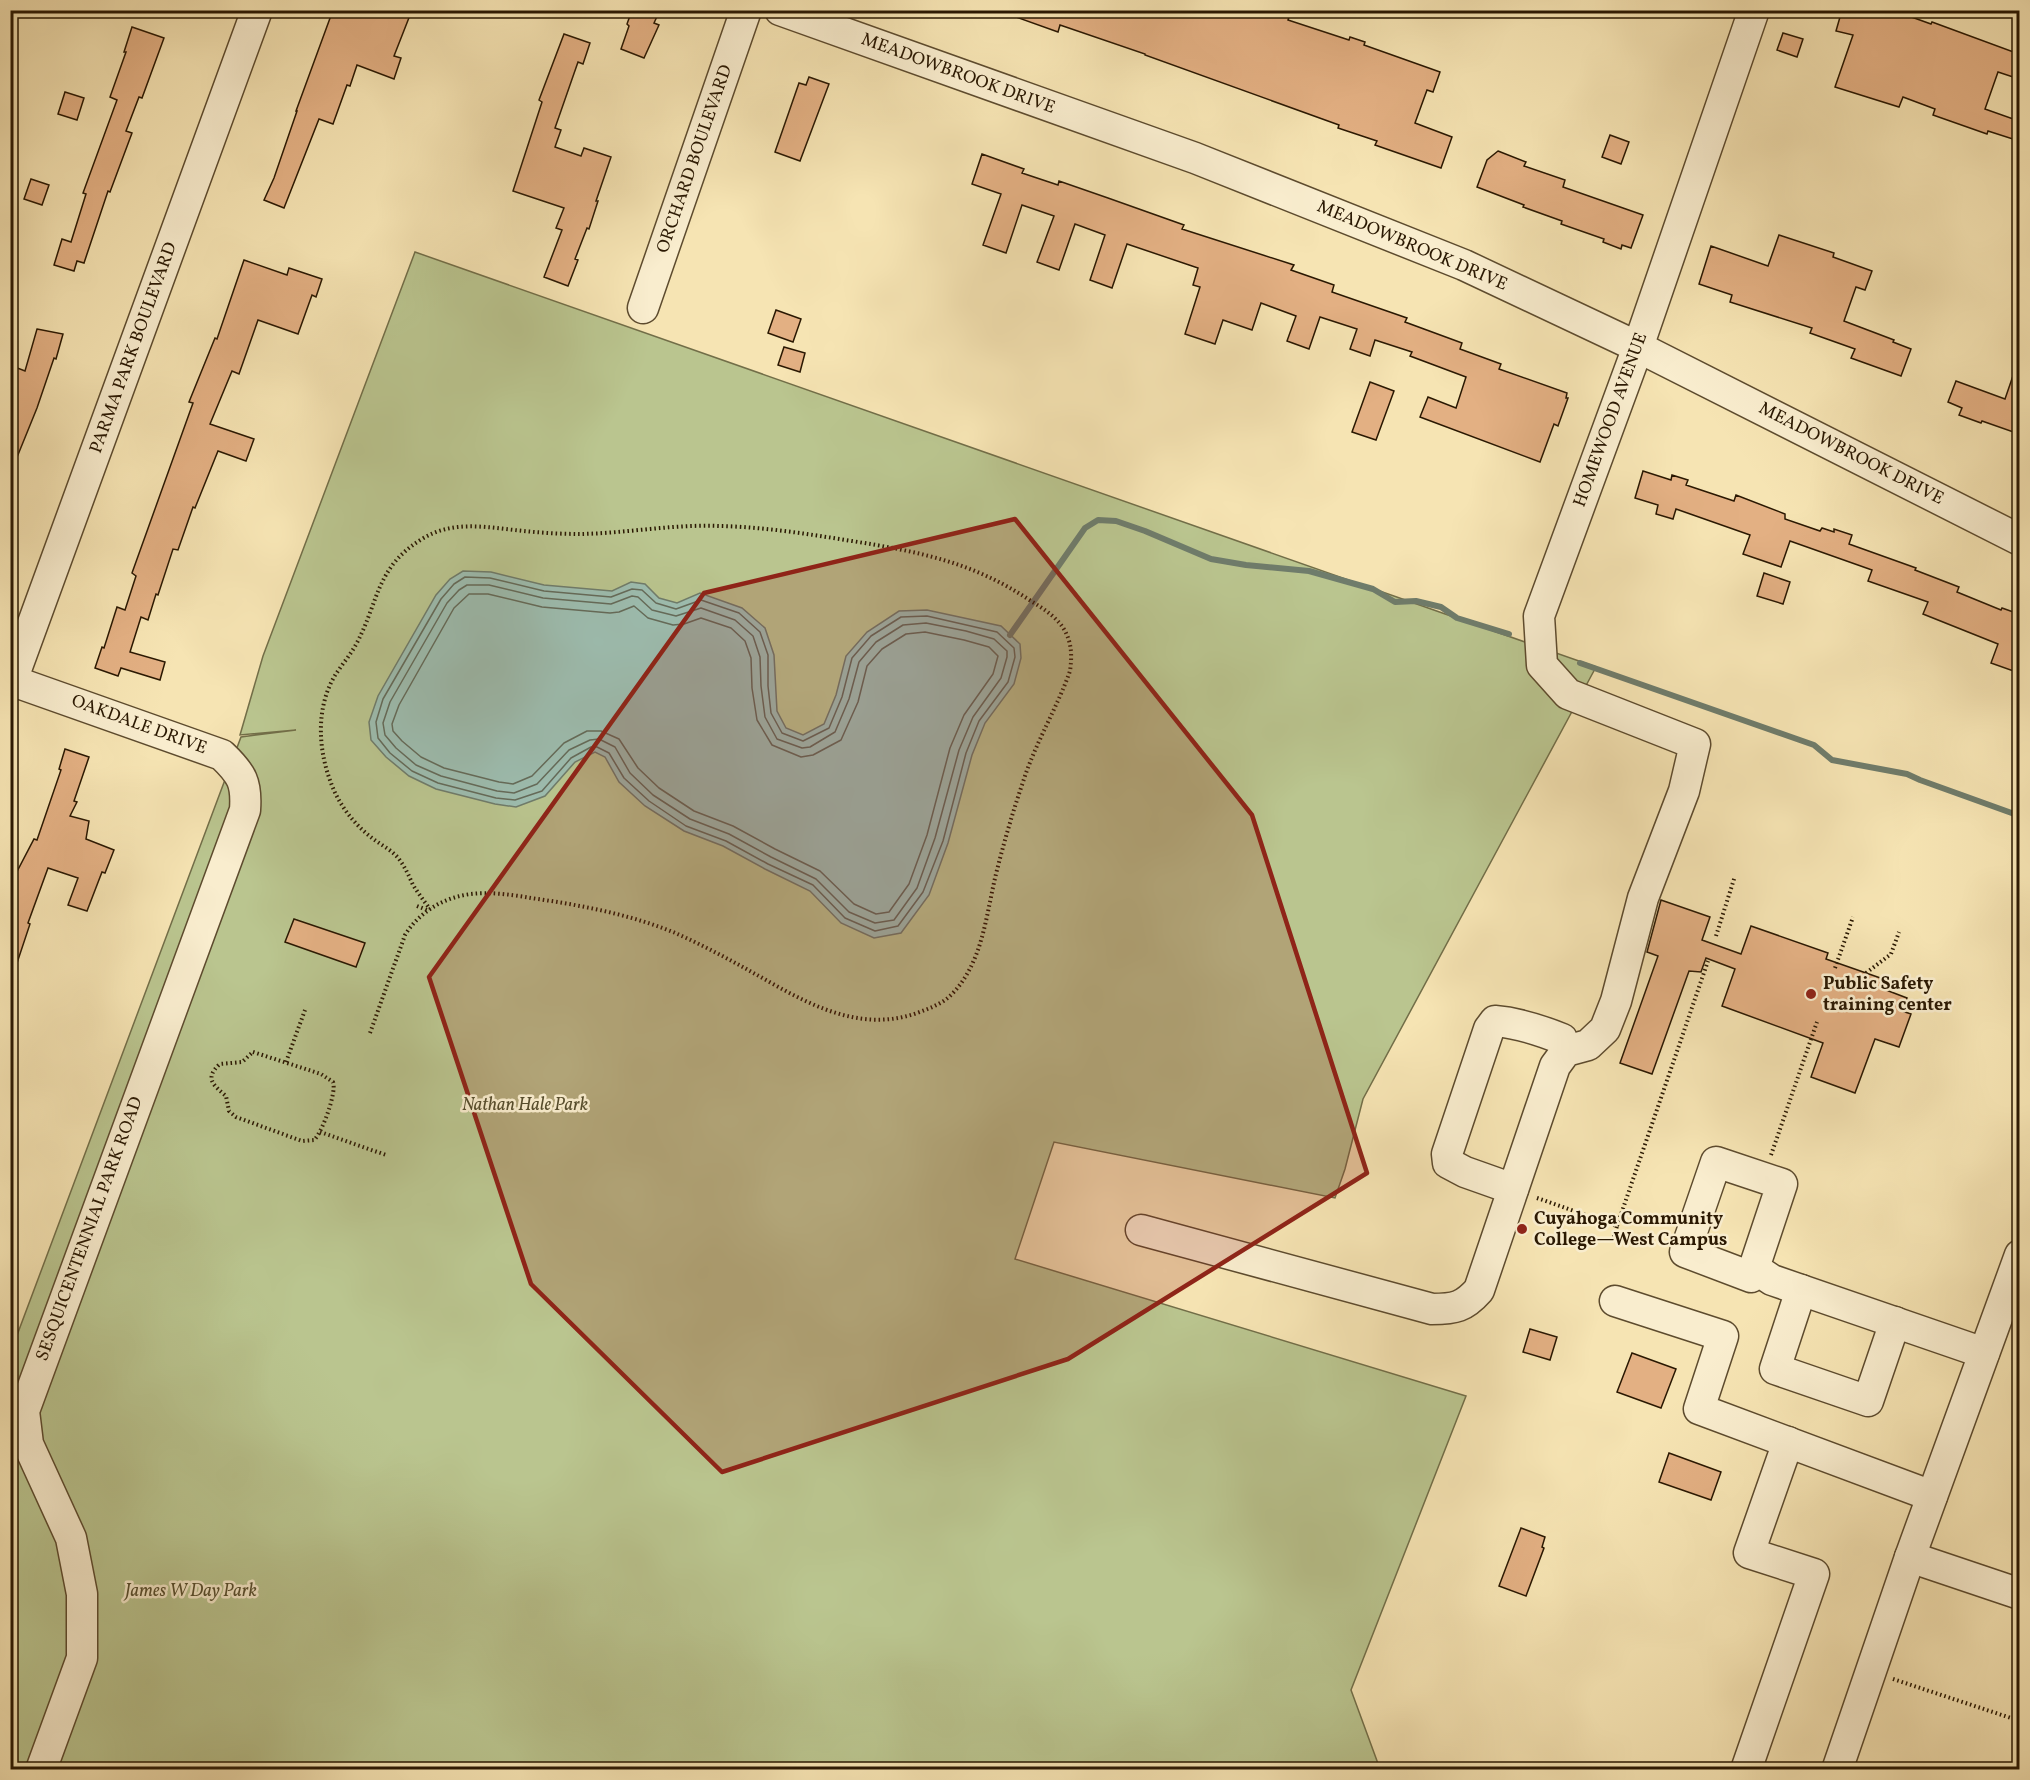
<svg xmlns="http://www.w3.org/2000/svg" width="2030" height="1780" font-family="Vollkorn,serif">
  <style>
    .green { fill: #bac58f; stroke: #726e48; stroke-width: 1.5 }
    .water { fill: #9dbeb1; stroke: #6f7c6b; stroke-width: 1.5 }
    .lines { fill: none; stroke-linecap: round; stroke-linejoin: round }
    .shore { stroke: #646b5a; stroke-width: 1.5 }
    .stream { stroke: #6f7c6b; stroke-width: 6 }
    .building { fill: #e3b083; stroke: #2a1802; stroke-width: 1.5 }
    .minor-casing { stroke: #5d4b2e; stroke-width: 33 }
    .path { stroke: #2a1802; stroke-width: 4; stroke-dasharray: 1.5 3; stroke-linecap: butt }
    .minor { stroke: #f9edce; stroke-width: 30 }
    .marked { fill: #8f2418; fill-opacity: 0.2; stroke: #8f2418; stroke-width: 4.5; stroke-linejoin: round }
    .poi-dot { fill: #8f2418; stroke: #f9edce; stroke-width: 2 }
    .labels { text-anchor: middle; dominant-baseline: central; stroke-width: 5; stroke-linejoin: round; paint-order: stroke }
    .street-label { font-size: 18px; fill: #2a1802; stroke: #f9edce }
    .poi-label { font-size: 18px; font-weight: bold; fill: #2a1802; stroke: #f9edce; text-anchor: start }
    .park-label { font-size: 18px; font-style: italic; fill: #554c2c; stroke: #f9edce }
  </style>
  <rect width="100%" height="100%" fill="#f6e4b3"/>
  <filter id="stains"><feTurbulence type="fractalNoise" baseFrequency=".00333" numOctaves="4"/><feColorMatrix values="0 0 0 0 .2 0 0 0 0 .09 0 0 0 0 .02 0 0 0 .5 -.17"/></filter>
  <radialGradient id="worn" r=".72"><stop offset=".6" stop-color="#630" stop-opacity="0"/><stop offset="1" stop-color="#630" stop-opacity=".3"/></radialGradient>
  <path class="green" d="M415,252L1596,667L1363,1099L1345,1169L1335,1198L1054,1142L1015,1259L1466,1396L1351,1690L1380,1769H11L10,1354L241,737L296,730L240,735L263,656Z"/>
  <path class="water" d="M463,571L491,572L544,585L612,591L631,582L645,584L659,598L677,603L700,593L742,608L765,628L774,655L777,711L786,728L803,735L824,724L836,695L846,656L867,632L899,611L927,610L1001,626L1020,644L1021,658L1014,684L985,723L972,755L948,843L929,895L901,933L874,938L841,923L810,891L765,869L723,846L684,831L645,806L619,782L605,757L595,752L575,762L545,796L516,807L495,804L436,789L409,776L386,757L371,740L369,722L378,696L436,595L450,579Z"/>
  <g class="lines">
    <g class="shore">
      <path d="M465,577L490,578L544,591L611,597L632,589L642,590L656,603L676,609L701,600L739,613L760,632L768,655V686L771,713L782,733L803,741L829,728L842,697L852,658L871,636L901,617L927,616L997,632L1014,648L1015,657L1008,682L979,721L966,753L943,841L923,892L898,926L875,931L845,918L813,885L768,864L726,841L686,826L649,801L624,778L609,753L597,747H591L571,758L542,791L515,800L496,798L438,783L412,771L390,753L378,738L376,722L383,699L441,599L454,584Z"/>
      <path d="M467,585H489L543,598L611,604L632,596L638,597L652,610L676,616L701,608L735,620L753,636L760,657L761,686L765,717L777,739L802,748L810,747L835,732L849,699L859,662L876,642L903,625L926,623L966,631L994,639L1007,651V657L1001,678L973,717L959,750L935,838L917,888L894,920L875,923L849,912L816,879L771,857L729,834L690,819L653,795L630,773L615,747L599,739L590,740L569,750L537,784L514,793L497,791L441,776L416,765L396,748L385,735L383,723L390,702L447,603L459,590Z"/>
      <path d="M469,594H488L542,607L610,613L619,612L634,606L648,618L673,625L684,624L701,618L731,628L745,641L751,658L752,688L757,720L772,745L801,757L813,755L841,740L858,702L867,666L882,649L906,634L925,632L964,640L989,647L998,656L993,674L964,715L950,748L927,835L909,884L889,912L876,914L854,904L820,871L775,849L733,826L694,811L659,788L638,768L619,739L601,731H587L564,743L532,776L513,784L499,782L444,768L421,757L402,741L393,731L392,724L399,705L454,608Z"/>
    </g>
    <g class="stream">
      <path d="M1010,635L1085,528L1098,520L1116,521L1145,531L1211,559L1246,565L1309,571L1373,589L1395,602L1416,601L1441,607L1457,618L1509,634"/>
      <path d="M1580,663L1814,745L1832,760L1907,774L1920,780L2020,816"/>
    </g>
  </g>
  <g class="building">
    <path d="M333,10H412L394,56L401,58L394,79L357,65L350,86L347,85L333,124L319,119L284,208L264,200L274,178L297,111H296Z"/>
    <path d="M632,10H660L654,23L659,25L644,58L621,49L629,26L627,24Z"/>
    <path d="M1006,10H1281L1290,14L1288,20L1349,40L1350,37L1365,42L1364,45L1440,72L1433,92L1427,90L1415,123L1452,137L1441,168L1375,145L1377,141L1338,128L1339,125L1145,55V54L1060,25L1058,32L1005,13Z"/>
    <path d="M1842,10H1892L1931,24L1932,22L2019,54V79L1998,72L1985,109L2019,121V141L1988,131L1987,134L1933,115L1935,109L1903,97L1899,107L1835,87L1853,35L1836,31Z"/>
    <path d="M132,27L164,38L142,98L139,97L126,131L132,133L110,192L108,191L84,263L77,261L74,271L54,265L62,239L71,242L86,194L83,193L117,100L110,97L126,52H124Z"/>
    <path d="M1783,33L1803,39L1797,57L1777,50Z"/>
    <path d="M564,34L590,43L583,64L578,62L555,128L561,130L555,147L581,156L584,148L611,157L596,201H598L589,229L587,228L575,259L578,260L568,286L544,277L562,230L556,228L564,208L513,191L542,102L539,100Z"/>
    <path d="M809,77L829,84L800,161L775,152L799,83L806,85Z"/>
    <path d="M65,92L84,98L77,120L58,114Z"/>
    <path d="M1610,135L1629,142L1621,164L1602,157Z"/>
    <path d="M1498,151L1526,162L1524,166L1565,180L1563,187L1643,215L1631,248L1622,245L1621,249L1603,242L1604,239L1561,224L1562,221L1523,207L1524,205L1477,187L1487,160Z"/>
    <path d="M982,154L1024,169L1022,173L1058,185L1059,181L1108,198L1184,225L1182,229L1294,265L1291,270L1334,285L1332,292L1407,318L1405,322L1462,343L1460,349L1501,364L1499,369L1567,393L1566,398H1568L1558,426L1554,424L1540,462L1420,417L1428,397L1456,408L1466,377L1410,356L1412,352L1375,340L1370,356L1350,349L1357,329L1320,317L1309,349L1287,341L1296,316L1261,303L1252,330L1223,320L1215,344L1185,334L1200,287L1193,285L1198,268L1127,244L1112,288L1090,280L1105,235L1075,224L1059,270L1037,262L1054,216L1022,205L1006,253L983,245L1001,194L972,184Z"/>
    <path d="M31,179L49,185L42,205L24,199Z"/>
    <path d="M1779,235L1834,253L1833,257L1872,271L1865,290L1856,287L1844,321L1894,340L1893,342L1911,349L1901,376L1851,358L1855,349L1810,333L1812,328L1730,302L1732,295L1699,284L1711,246L1768,266Z"/>
    <path d="M244,260L287,275L289,268L322,279L316,297L312,295L298,334L258,320L239,374L232,371L210,424L254,439L246,461L218,451L195,508L193,507L178,550L173,549L158,595L156,594L148,620L141,617L130,652L165,662L160,680L121,668L118,676L95,668L102,647L104,648L117,607L125,610L136,576L132,573L193,403L189,402L215,338L217,339Z"/>
    <path d="M776,310L801,319L793,342L768,333Z"/>
    <path d="M37,329L63,334L56,359L54,358L37,408L11,472L10,365L25,371Z"/>
    <path d="M784,347L805,353L800,372L778,365Z"/>
    <path d="M2017,364L2019,365V434L1982,421L1981,423L1959,415L1962,408L1948,402L1956,381L2005,399Z"/>
    <path d="M1370,382L1394,391L1376,440L1352,432Z"/>
    <path d="M1643,471L1671,480L1672,475L1688,480L1686,485L1734,501L1736,495L1785,514V519L1820,531L1822,528L1834,532V529L1852,535L1849,544L1916,568L1915,570L1959,587L1957,592L2001,610L2002,608L2019,614V673L1991,663L1998,644L1923,614L1928,602L1868,581L1872,570L1790,541L1781,567L1743,554L1750,535L1676,509L1673,519L1656,514L1658,505L1635,498Z"/>
    <path d="M1764,573L1790,582L1783,604L1757,596Z"/>
    <path d="M65,749L89,757L74,801L77,802L70,816L89,821L86,839L114,850L105,873L102,872L87,911L68,905L78,878L48,868L28,923L30,924L14,972H10V885L34,839L37,840L61,770L59,769Z"/>
    <path d="M1661,900L1710,917L1702,940L1741,954L1751,926L1828,953L1826,959L1889,981L1886,990L1907,998L1902,1011L1911,1014L1899,1047L1875,1039L1855,1093L1811,1077L1823,1043L1722,1006L1735,969L1706,958L1701,972L1689,971L1652,1074L1620,1063L1658,956L1647,952Z"/>
    <path d="M294,919L365,943L356,967L285,942Z"/>
    <path d="M1530,1329L1557,1337L1550,1360L1523,1352Z"/>
    <path d="M1632,1353L1676,1369L1661,1408L1617,1392Z"/>
    <path d="M1669,1453L1721,1472L1711,1500L1659,1482Z"/>
    <path d="M1521,1528L1545,1537L1542,1547L1544,1548L1526,1596L1499,1586Z"/>
  </g>
  <g class="lines">
    <g class="minor-casing">
      <g id="minor">
        <path d="M780,10L1195,158L1464,265L1638,347L2020,540"/>
        <path d="M643,308L746,10"/>
        <path d="M10,680L222,755C242,774 247,783 245,810L24,1411L28,1444L71,1538L82,1594V1658L41,1770"/>
        <path d="M10,686L257,10"/>
        <path d="M1513,1189L1465,1172L1448,1163L1447,1154L1489,1029L1495,1021C1519,1023 1540,1030 1562,1039L1566,1051"/>
        <path d="M1141,1230L1432,1309C1455,1309 1464,1307 1479,1290L1555,1066L1566,1051L1588,1045L1605,1029L1616,1001L1643,898L1684,791L1695,744L1568,694L1542,665L1539,616L1638,347L1754,10"/>
        <path d="M1754,1268L1751,1277L1685,1252L1716,1162L1782,1184L1754,1268L1772,1280L1984,1353"/>
        <path d="M1801,1290L1775,1369L1868,1401L1895,1322"/>
        <path d="M1615,1301L1723,1336L1699,1409L1932,1496"/>
        <path d="M1910,1557L2020,1594"/>
        <path d="M1746,1770L1814,1574L1749,1553L1788,1442"/>
        <path d="M1837,1770L1910,1557L2020,1255"/>
      </g>
    </g>
    <g class="path">
      <path d="M417,906L427,910"/>
      <path d="M1716,936L1735,876"/>
      <path d="M1835,968L1853,917"/>
      <path d="M1866,973L1891,954L1899,932"/>
      <path d="M370,1033L405,935C417,916 435,903 456,897C480,890 508,894 531,898C580,905 628,914 673,932C696,942 719,954 741,966C794,995 852,1036 917,1013C930,1008 943,1004 953,993C983,961 986,915 996,874C1004,842 1013,811 1024,779C1036,742 1057,708 1070,671C1072,657 1072,644 1065,631C1058,618 1044,609 1031,601C973,562 920,552 852,541C808,534 765,527 720,526C674,524 628,533 582,534C563,534 543,533 524,531C490,528 454,519 422,539C374,568 379,605 354,648C348,658 340,667 334,677C316,709 318,749 331,783C339,805 354,824 372,838C381,845 392,850 399,859C405,867 409,876 413,885C418,893 424,901 430,909"/>
      <path d="M253,1052L321,1074L333,1082C337,1092 322,1133 314,1140L302,1141L236,1117L229,1111L226,1096C215,1086 203,1079 220,1064L242,1062Z"/>
      <path d="M286,1062L305,1010"/>
      <path d="M320,1132L386,1155"/>
      <path d="M1771,1155L1817,1022"/>
      <path d="M1537,1198L1617,1226L1612,1243"/>
      <path d="M1617,1226L1708,961"/>
      <path d="M1893,1679L2020,1721"/>
    </g>
    <use href="#minor" class="minor"/>
  </g>
  <path class="marked" d="M1015,519L1252,815L1367,1173L1068,1359L722,1472L531,1284L429,977L704,593Z"/>
  <g class="poi-dot">
    <circle cx="1811" cy="994" r="6"/>
    <circle cx="1522" cy="1229" r="6"/>
  </g>
  <g class="labels">
    <g class="street-label">
      <text transform="translate(958 74) rotate(20)">MEADOWBROOK DRIVE</text>
      <text transform="translate(695 159) rotate(-71)">ORCHARD BOULEVARD</text>
      <text transform="translate(1412 246) rotate(23)">MEADOWBROOK DRIVE</text>
      <text transform="translate(134 348) rotate(-70)">PARMA PARK BOULEVARD</text>
      <text transform="translate(1611 420) rotate(-70)">HOMEWOOD AVENUE</text>
      <text transform="translate(1851 454) rotate(27)">MEADOWBROOK DRIVE</text>
      <text transform="translate(139 725) rotate(20)">OAKDALE DRIVE</text>
      <text transform="translate(90 1229) rotate(-70)">SESQUICENTENNIAL PARK ROAD</text>
    </g>
    <g class="poi-label">
      <text x="1823" y="984">Public Safety<tspan x="1823" dy="21">training center</tspan></text>
      <text x="1534" y="1219">Cuyahoga Community<tspan x="1534" dy="21">College—West Campus</tspan></text>
    </g>
    <g class="park-label">
      <text x="525" y="1105">Nathan Hale Park</text>
      <text x="191" y="1591">James W Day Park</text>
    </g>
  </g>
  <rect width="2030" height="1780" fill="none" stroke="#f6e4b3" stroke-width="36"/>
  <rect x="12" y="12" width="2006" height="1756" fill="none" stroke="#2a1802" stroke-width="3"/>
  <rect x="18" y="18" width="1994" height="1744" fill="none" stroke="#2a1802" stroke-width="1.5"/>
  <rect width="100%" height="100%" filter="url(#stains)"/>
  <rect width="100%" height="100%" fill="url(#worn)"/>
</svg>
